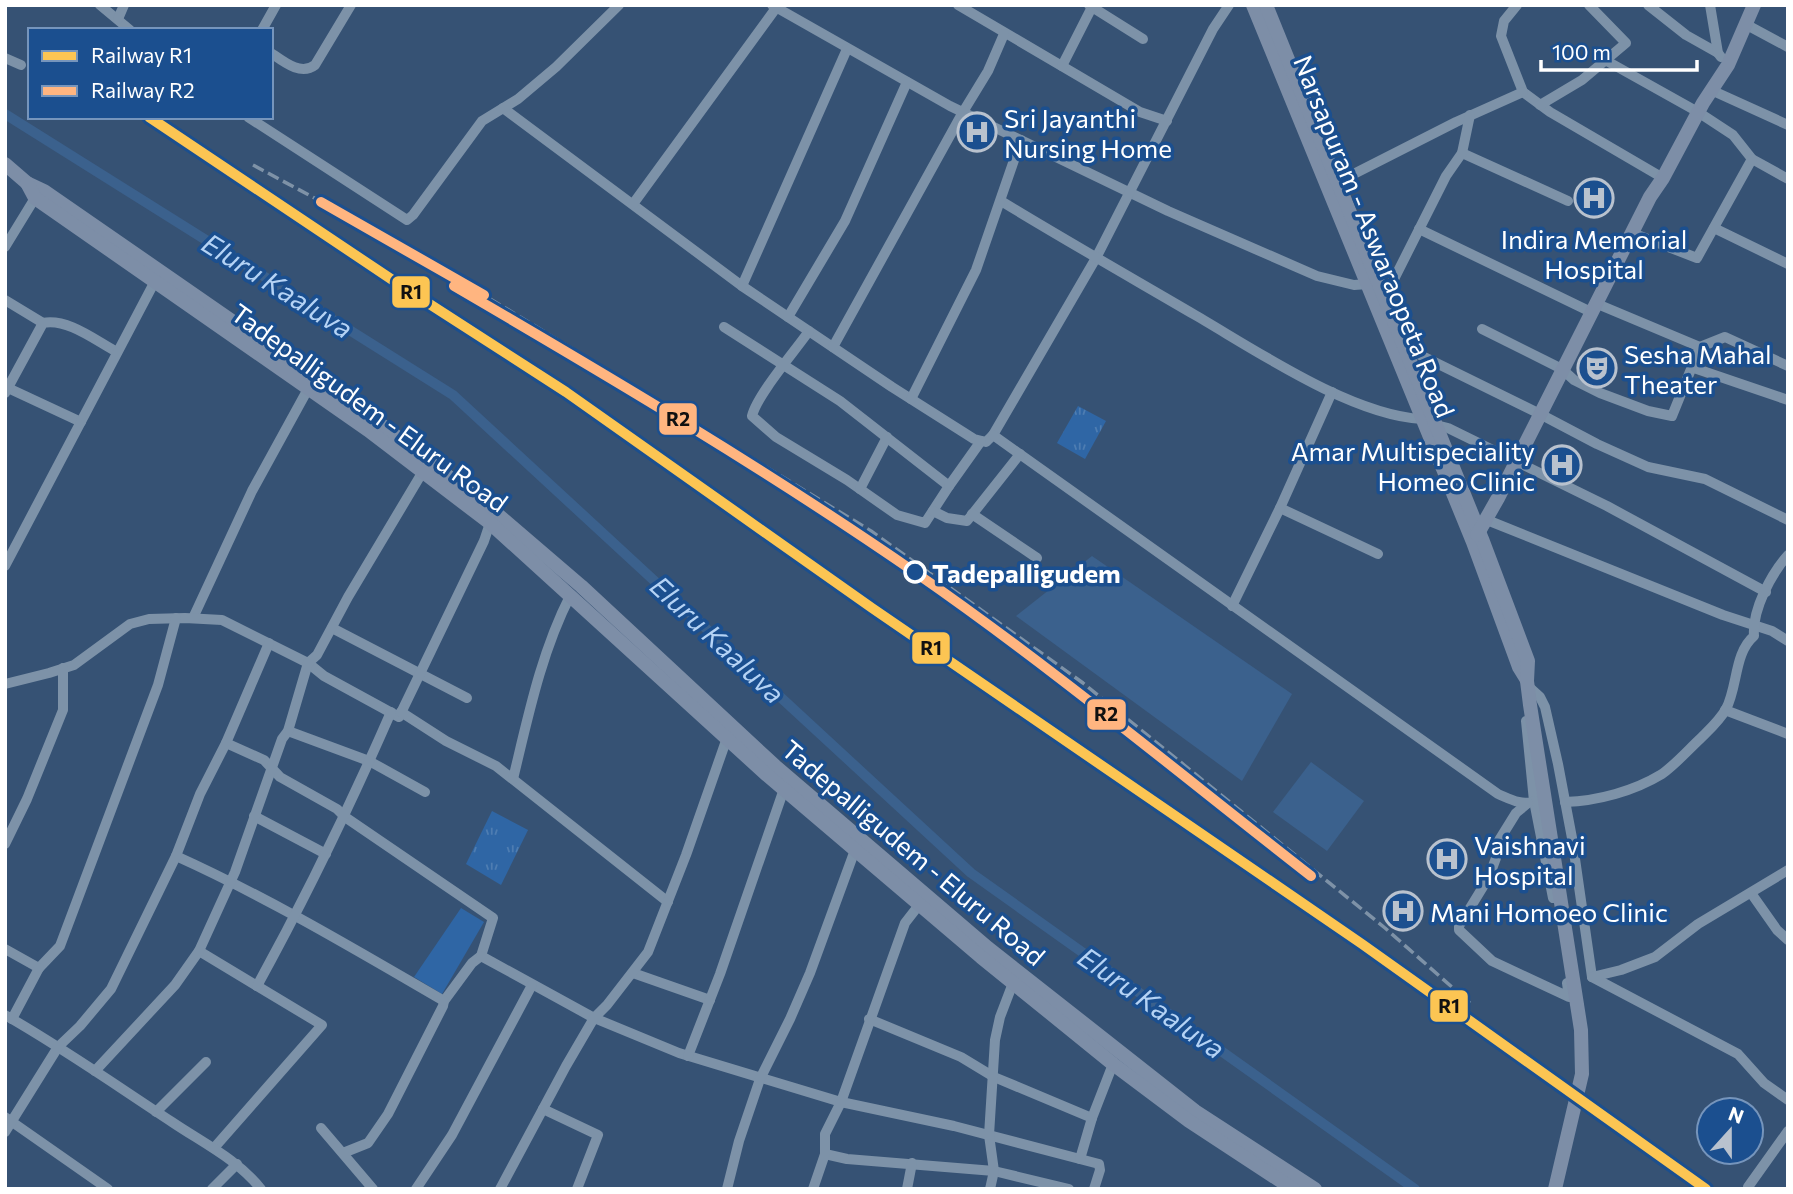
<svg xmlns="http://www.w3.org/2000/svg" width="1793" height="1194" font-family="Commissioner,sans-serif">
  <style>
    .green { fill: #2f66a5 }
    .park { fill: url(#park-tufts) }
    .water { fill: #3b618d }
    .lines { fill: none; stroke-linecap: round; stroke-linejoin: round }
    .canal { stroke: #3b618d; stroke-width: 10 }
    .minor { stroke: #7d92a8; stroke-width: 10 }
    .major { stroke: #7d8ea7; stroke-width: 14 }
    .rail { stroke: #7e92a7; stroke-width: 3.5; stroke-dasharray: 12 5; stroke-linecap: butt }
    .rail-1-casing { stroke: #1b4f8f; stroke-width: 16 }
    .rail-2-casing { stroke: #1b4f8f; stroke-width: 16 }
    .rail-1 { stroke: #fcc553; stroke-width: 10 }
    .rail-2 { stroke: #ffb580; stroke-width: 10 }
    .stop-dot { fill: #1b4f8f; stroke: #fff; stroke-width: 3.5 }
    .labels { text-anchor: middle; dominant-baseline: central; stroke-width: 7; stroke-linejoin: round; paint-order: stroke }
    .poi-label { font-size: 26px; fill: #fff; stroke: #1b4f8f; text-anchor: start }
    .street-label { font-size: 26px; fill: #fff; stroke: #1b4f8f }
    .stop-label { font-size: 26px; font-weight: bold; fill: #fff; stroke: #1b4f8f; text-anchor: start }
    .water-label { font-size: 28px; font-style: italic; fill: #b5d3f5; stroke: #1b4f8f }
    .line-badge { stroke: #1b4f8f; stroke-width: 2.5 }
    .pale-badge-label { font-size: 19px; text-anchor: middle; font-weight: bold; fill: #111 }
  </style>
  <defs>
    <pattern id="park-tufts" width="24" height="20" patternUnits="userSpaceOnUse" patternTransform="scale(1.75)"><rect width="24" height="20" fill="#2f66a5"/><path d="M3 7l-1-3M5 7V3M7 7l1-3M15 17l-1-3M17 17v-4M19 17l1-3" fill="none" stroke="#4e7db2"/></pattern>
  </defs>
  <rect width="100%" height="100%" fill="#365274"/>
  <path class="green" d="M461,908L484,922L442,994L414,977Z"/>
  <g class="park">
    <path d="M1078,406L1106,421L1085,459L1057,443Z"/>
    <path d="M492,811L528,830L501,885L466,864Z"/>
  </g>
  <g class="water">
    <path d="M1092,556L1292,694L1242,781L1016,616Z"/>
    <path d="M1311,762L1364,801L1327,851L1273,812Z"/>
  </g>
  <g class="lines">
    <path class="canal" d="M5,114L453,395L971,873L1415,1189"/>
    <g class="minor">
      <path d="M100,5L130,30"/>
      <path d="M772,5L950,106L1168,211L1317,276L1354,285L1368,284"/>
      <path d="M958,5L1140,112L1167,121"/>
      <path d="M1517,5L1504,21L1501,36L1523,92L1550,112L1663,178"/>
      <path d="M1648,5L1686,35L1718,53"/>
      <path d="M1710,5L1718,53L1721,57"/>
      <path d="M1092,7L1143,39"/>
      <path d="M118,19L124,5"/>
      <path d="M1747,25L1788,47"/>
      <path d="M262,30L276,5"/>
      <path d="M271,53C284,62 301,76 315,65L351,5"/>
      <path d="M5,58L21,65"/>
      <path d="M1605,60L1698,112L1733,135L1752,159L1788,179"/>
      <path d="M1062,66L1092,7L1089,5"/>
      <path d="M1711,90L1788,125"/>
      <path d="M1540,105L1582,80L1626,43L1589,5"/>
      <path d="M503,108L742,286L892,387L974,439L986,442L993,435L1096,258L1213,29L1229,5"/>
      <path d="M248,117L407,220L413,215L482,121L518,99L556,67L619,5"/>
      <path d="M1462,153L1568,201"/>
      <path d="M1334,184L1456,122L1523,92"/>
      <path d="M1001,201C1065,240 1130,277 1195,315C1257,351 1351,415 1422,419"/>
      <path d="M633,204L776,8"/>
      <path d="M1714,228L1788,264"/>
      <path d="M1419,229L1591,312"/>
      <path d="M1632,233L1697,258L1752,159"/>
      <path d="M5,247L35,198"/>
      <path d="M742,286L847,49"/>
      <path d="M1384,299L1446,176L1462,153L1470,115"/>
      <path d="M5,300L43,323"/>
      <path d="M788,317L845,221L907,82"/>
      <path d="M724,327L840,401L949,486L925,523L897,515L847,480L776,437L752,416C757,395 795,351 809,331"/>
      <path d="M1482,329L1562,369L1574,380L1600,393L1648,411L1672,416L1700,347L1595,303"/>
      <path d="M833,347L963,112L988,71L1004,34"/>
      <path d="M1700,347L1725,337L1788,366"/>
      <path d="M1406,355L1418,354L1540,414L1597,444L1648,467L1705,479L1788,520"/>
      <path d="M1691,367L1788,400"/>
      <path d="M8,388L81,422"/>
      <path d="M5,393L43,323C68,318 96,341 117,352"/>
      <path d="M911,399L976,270L1021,140"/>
      <path d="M1436,425L1448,428L1607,506L1766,592"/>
      <path d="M993,435L1498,794C1510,799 1522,806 1534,801L1526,721"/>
      <path d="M949,486L981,441"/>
      <path d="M860,489L887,437"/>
      <path d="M1280,508L1378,554"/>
      <path d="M933,511L947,518L967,521L1020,454"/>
      <path d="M972,514L1037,558"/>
      <path d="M1487,520L1723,615L1772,631L1788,641"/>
      <path d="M5,566L154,283"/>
      <path d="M1232,606L1280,508L1332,392"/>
      <path d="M193,618L252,491L308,389"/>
      <path d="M332,628L467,698"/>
      <path d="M5,684L49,673L74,665L130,624L149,619L185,618L222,620L308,663L324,676L399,717L484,541L490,523"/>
      <path d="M1527,691L1529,687L1540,697L1545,707L1558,764L1572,838L1592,977"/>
      <path d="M1725,710L1788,734"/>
      <path d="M401,712L446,741L496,766L668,902"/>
      <path d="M288,731L369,761L425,792"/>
      <path d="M226,743L264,760L280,777L337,809L345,817L493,918L481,956L472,963L444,1001L443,1006L388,1114L368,1143L343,1153"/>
      <path d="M513,779C528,717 541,653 570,596"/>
      <path d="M1534,801L1553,898"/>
      <path d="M1565,802C1598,801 1634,791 1662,774C1676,764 1689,749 1701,738C1710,729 1720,720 1726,709C1738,686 1734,653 1754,636C1752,610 1771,574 1788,555"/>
      <path d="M1528,803L1516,813L1498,842L1496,858L1489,877L1459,926V930L1492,961L1569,997L1567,983"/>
      <path d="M254,816L326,854"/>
      <path d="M5,844L27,799L63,710V668"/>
      <path d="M176,856C269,898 356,950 444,1001"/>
      <path d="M1751,893L1777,930L1788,940"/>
      <path d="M5,949L39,968L60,946L158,685L176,618"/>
      <path d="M199,951L322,1025L214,1148"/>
      <path d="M481,956L594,1018L679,1053L841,1102L954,1126L1099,1164L1100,1170L1094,1189"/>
      <path d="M633,973L710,1000"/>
      <path d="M1592,977L1738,1054L1764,1083L1788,1100"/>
      <path d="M1592,977L1621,970L1655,957L1698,924L1788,870"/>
      <path d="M257,986C306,897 350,806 391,712"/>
      <path d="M5,1015C63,1048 117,1086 172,1122C203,1143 237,1159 261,1189"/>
      <path d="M12,1019L39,968"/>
      <path d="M869,1019L961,1057L994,1077L1092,1118"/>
      <path d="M688,1056L720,974L784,789"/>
      <path d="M95,1071L175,985L199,951L235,872L282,739L288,731L308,663L317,655L348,597L422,473"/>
      <path d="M543,1109L598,1135L577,1189"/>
      <path d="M156,1112L206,1062"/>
      <path d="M5,1117L108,1189"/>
      <path d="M321,1128L373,1189"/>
      <path d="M5,1132L58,1047L80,1026L111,989L176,856L200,794L226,743L269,643"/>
      <path d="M825,1154L847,1159L994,1171L1069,1189"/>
      <path d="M1080,1159L1092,1118L1113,1064"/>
      <path d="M1748,1187L1788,1131"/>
      <path d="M212,1189L237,1164"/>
      <path d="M416,1189L452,1135L532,985"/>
      <path d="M500,1189L566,1066L594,1018L607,1005L648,952L686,855L727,738"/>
      <path d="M727,1189L739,1141L760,1079L790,1019L810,973L855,850"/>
      <path d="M813,1189L825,1154V1134L841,1102L905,923L919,905"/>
      <path d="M907,1189L912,1163"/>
      <path d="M990,1189L994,1171L989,1135L995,1040L1000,1017L1013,983"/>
    </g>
    <g class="major">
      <path d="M1253,5L1473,542L1519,667L1527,680"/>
      <path d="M1266,5L1482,539L1528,661L1527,681L1530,705L1581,1030L1582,1074L1555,1189"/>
      <path d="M5,164L27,183L44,191L375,420L497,514L581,586L775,766L988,948L1195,1111L1315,1189"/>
      <path d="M27,183L35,198L368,430L490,523L767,775L981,957L1113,1064L1189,1121L1293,1189"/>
      <path d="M1477,535L1498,498L1650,197L1663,178L1703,103L1728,65L1754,5"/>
    </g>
    <path class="rail" d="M253,165L374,230L507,309L871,531L1083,683L1385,928L1470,1003"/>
    <g class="rail-1-casing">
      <path id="rail-1" d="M149,117L400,285L566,392L872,608L1362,944L1706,1189"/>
    </g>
    <g class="rail-2-casing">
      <g id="rail-2">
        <path d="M321,202L484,295"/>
        <path d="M454,286C610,377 767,470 916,573C1053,668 1180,774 1311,876"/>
      </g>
    </g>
    <use href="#rail-1" class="rail-1"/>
    <use href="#rail-2" class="rail-2"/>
  </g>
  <defs>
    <g id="hospital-ring" transform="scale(2.0125)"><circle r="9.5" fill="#1b4f8f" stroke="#b9c2ce" stroke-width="1.5"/><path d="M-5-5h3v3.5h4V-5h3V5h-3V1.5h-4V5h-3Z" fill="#b9c2ce"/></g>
    <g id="theatre-ring" transform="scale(2.0125)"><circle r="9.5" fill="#1b4f8f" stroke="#b9c2ce" stroke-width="1.5"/><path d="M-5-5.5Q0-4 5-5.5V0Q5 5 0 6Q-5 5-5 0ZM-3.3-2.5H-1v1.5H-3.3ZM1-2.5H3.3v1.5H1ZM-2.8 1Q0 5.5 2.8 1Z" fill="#b9c2ce"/></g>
  </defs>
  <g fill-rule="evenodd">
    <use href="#hospital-ring" x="977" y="132"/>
    <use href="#hospital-ring" x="1594" y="198"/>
    <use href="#theatre-ring" x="1597" y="368"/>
    <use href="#hospital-ring" x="1562" y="465"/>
    <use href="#hospital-ring" x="1447" y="859"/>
    <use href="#hospital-ring" x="1403" y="911"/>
  </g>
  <circle class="stop-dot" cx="915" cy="572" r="10"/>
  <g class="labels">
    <g class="poi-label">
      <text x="1004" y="117">Sri Jayanthi<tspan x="1004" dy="30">Nursing Home</tspan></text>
      <text x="1594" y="238" text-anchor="middle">Indira Memorial<tspan x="1594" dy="30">Hospital</tspan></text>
      <text x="1624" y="353">Sesha Mahal<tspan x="1624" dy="30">Theater</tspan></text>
      <text x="1535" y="450" text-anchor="end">Amar Multispeciality<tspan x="1535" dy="30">Homeo Clinic</tspan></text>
      <text x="1474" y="844">Vaishnavi<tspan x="1474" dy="30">Hospital</tspan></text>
      <text x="1430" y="911">Mani Homoeo Clinic</text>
    </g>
    <g class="street-label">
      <text transform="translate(1375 236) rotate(68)">Narsapuram - Aswaraopeta Road</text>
      <text transform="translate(370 407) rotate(36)">Tadepalligudem - Eluru Road</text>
      <text transform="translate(914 852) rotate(40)">Tadepalligudem - Eluru Road</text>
    </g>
    <g class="stop-label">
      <text x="932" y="572">Tadepalligudem</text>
    </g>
    <g class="water-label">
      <text transform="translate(278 285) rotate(32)">Eluru Kaaluva</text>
      <text transform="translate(718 639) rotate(43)">Eluru Kaaluva</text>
      <text transform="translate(1152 1002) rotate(35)">Eluru Kaaluva</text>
    </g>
  </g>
  <g class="line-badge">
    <rect x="391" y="275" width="40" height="34" rx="7" fill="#fcc553"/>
    <rect x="658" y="402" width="40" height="34" rx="7" fill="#ffb580"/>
    <rect x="911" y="631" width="40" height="34" rx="7" fill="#fcc553"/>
    <rect x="1086" y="698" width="41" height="33" rx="7" fill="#ffb580"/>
    <rect x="1429" y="989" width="40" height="34" rx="7" fill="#fcc553"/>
  </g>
  <g class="pale-badge-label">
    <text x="411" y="299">R1</text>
    <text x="678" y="426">R2</text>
    <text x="931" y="655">R1</text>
    <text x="1106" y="721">R2</text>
    <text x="1449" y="1013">R1</text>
  </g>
  <rect width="1793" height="1194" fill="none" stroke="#ffffff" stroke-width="14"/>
  <rect x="28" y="28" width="245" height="91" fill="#1b4f8f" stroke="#7695bc" stroke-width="2"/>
  <rect x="42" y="51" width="35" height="10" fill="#fcc553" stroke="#7695bc" stroke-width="2"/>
  <text x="91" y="63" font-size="21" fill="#ffffff">Railway R1</text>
  <rect x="42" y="86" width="35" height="10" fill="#ffb580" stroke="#7695bc" stroke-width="2"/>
  <text x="91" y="98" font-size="21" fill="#ffffff">Railway R2</text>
  <g transform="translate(1730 1131) rotate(21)"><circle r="33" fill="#1b4f8f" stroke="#7695bc" stroke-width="2"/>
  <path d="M0-5L12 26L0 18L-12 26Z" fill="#b9c2ce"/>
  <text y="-10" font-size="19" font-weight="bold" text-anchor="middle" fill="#ffffff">N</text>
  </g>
  <path d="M1541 60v10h156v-10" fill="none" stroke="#ffffff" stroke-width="3.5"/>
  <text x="1552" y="60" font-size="21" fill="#ffffff" stroke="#1b4f8f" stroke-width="5" paint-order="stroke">100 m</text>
</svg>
